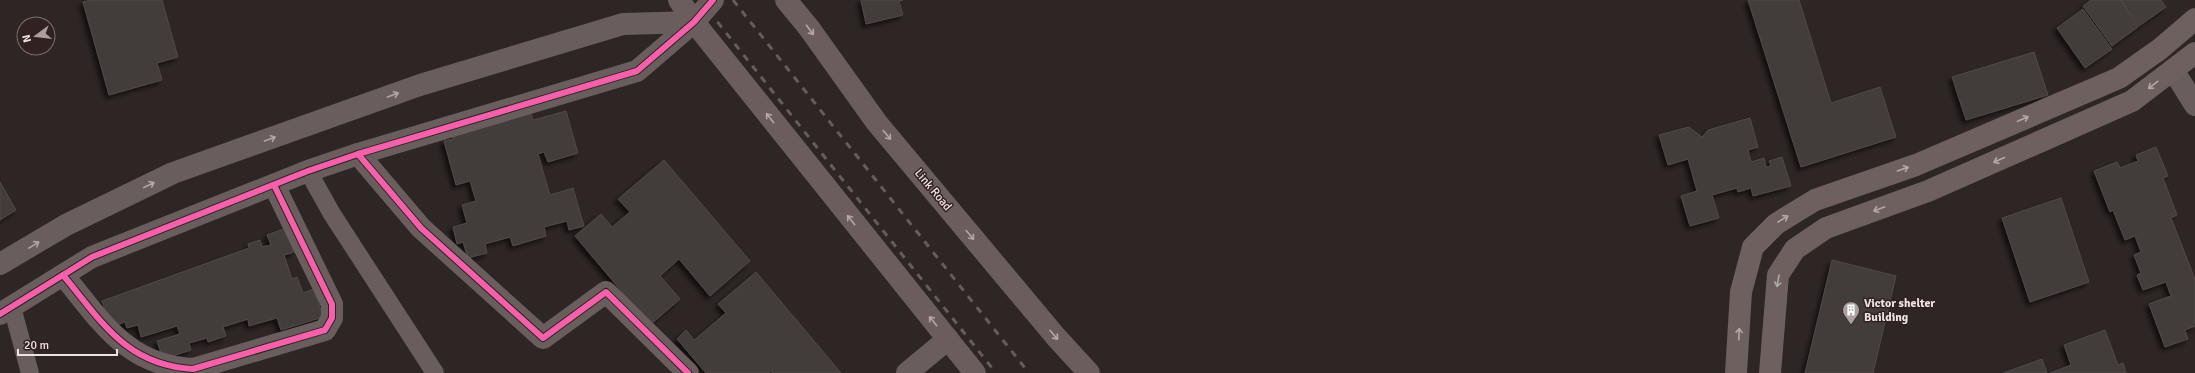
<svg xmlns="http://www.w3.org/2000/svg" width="2195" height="373" font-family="Signika,sans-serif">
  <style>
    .building { fill: #433c3b; stroke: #514949; filter: url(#shadow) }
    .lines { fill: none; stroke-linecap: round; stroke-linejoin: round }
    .lane { stroke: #695d5d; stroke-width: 18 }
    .street { stroke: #695d5d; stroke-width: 22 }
    .secondary { stroke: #6d605f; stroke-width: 22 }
    .primary { stroke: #6b5d5d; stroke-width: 22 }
    .rail { stroke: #655c5c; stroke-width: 3; stroke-dasharray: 7 7; stroke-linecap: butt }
    .cycleway-casing { stroke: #322121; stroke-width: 8 }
    .cycleway { stroke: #f560ab; stroke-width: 6 }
    .oneway { stroke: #b3a6a6 }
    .oneway2 { stroke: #b4a8a7 }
    .oneway3 { stroke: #b2a6a6 }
    .labels { text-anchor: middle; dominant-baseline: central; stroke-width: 3; stroke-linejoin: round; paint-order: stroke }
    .street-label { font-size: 12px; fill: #eee2e2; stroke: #322121 }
    .poi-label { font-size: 12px; font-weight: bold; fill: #eee2e2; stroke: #322121; text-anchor: start }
  </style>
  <defs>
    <filter id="shadow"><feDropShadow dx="-3.5" dy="3.5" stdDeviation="2" flood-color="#0009"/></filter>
  </defs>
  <rect width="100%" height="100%" fill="#2e2525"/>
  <g class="building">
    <path d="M91,0H162L178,57L157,63L162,80L109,95L83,2Z"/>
    <path d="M861,0H903L899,1L903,15L866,24Z"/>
    <path d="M1748,0H1799L1831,103L1880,87L1896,137L1801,167Z"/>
    <path d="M2091,0H2120L2138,27L2112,46L2083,6Z"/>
    <path d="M2121,0H2161L2166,7L2139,26Z"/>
    <path d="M2083,9L2112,49L2085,68L2057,28Z"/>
    <path d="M2034,52L2048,95L1966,120L1952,77Z"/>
    <path d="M566,111L578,153L548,162L544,152L538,154L550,195L573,188L584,226L569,230L567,221L544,227L546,236L513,246L510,237L485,244L487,253L468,258L463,242L457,244L453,227L467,223L462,205L476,201L470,181L456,185L444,141L453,139L449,128L531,114L533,120Z"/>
    <path d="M1750,118L1758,147L1748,150L1751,162L1764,158L1766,167L1771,166L1769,161L1782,157L1791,186L1753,196L1751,188L1738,192L1737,188L1712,195L1719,218L1690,226L1681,196L1697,191L1688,159L1668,165L1659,135L1689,127L1702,137L1708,130Z"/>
    <path d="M2156,147L2168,176L2163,178L2177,215L2171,218L2195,279V326L2185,330L2188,339L2165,347L2149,304L2171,296L2166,282L2143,290L2137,275L2141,273L2134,255L2141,252L2135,236L2125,240L2113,210L2110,212L2094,171L2117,162L2120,168L2138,161L2136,155Z"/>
    <path d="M664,160L750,261L710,296L679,259L660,276L680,299L650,325L575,236L601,214L612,227L630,212L618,199Z"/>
    <path d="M0,182L16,210L0,220Z"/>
    <path d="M2061,198L2089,282L2030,302L2002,218Z"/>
    <path d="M286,228L294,252L284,255L292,279L297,277L303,293L314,289L323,317L281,330L277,318L249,326L248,319L223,327L226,336L208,342L207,338L189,343L191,350L163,359L157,341L180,334L177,326L141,337L138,325L127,328L125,322L111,327L102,301L249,248L248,244L260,240L262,247L271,245L267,235Z"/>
    <path d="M1832,260L1896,276L1873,373H1805Z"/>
    <path d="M756,272L841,373H772L771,371L769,373H706L677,339L686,330L694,340L726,313L718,304Z"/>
    <path d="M2105,330L2118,365L2123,363L2126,373H2050L2071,365L2064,345Z"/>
    <path d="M2042,359L2047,373H2003Z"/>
  </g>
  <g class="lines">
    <g class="lane">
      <path d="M308,171L332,214L435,373"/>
      <path d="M12,307L30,373"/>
    </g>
    <g class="street">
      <path d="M2173,70L2195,105"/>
      <path d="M358,154L421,228L543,338L606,292L688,373"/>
      <path d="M0,264L66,225L173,173L420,85L623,24L694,22"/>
      <path d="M63,275C102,322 126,365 193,369L325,330L332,318V304L274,185"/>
      <path d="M0,314L92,257L308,171L358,154L637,71L694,22L713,0"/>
      <path d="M907,373L948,339"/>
    </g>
    <g class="secondary">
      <path d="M1736,373L1741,292L1753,247L1776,224L1815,200L1916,165L2119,78L2160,49L2195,19"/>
      <path d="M1770,373L1778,275L1795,249L1826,228L1928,191L2132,101L2195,53"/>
    </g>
    <g class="primary">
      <path d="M679,0L694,22L975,373"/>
      <path d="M786,0L809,28L877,123L1056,337L1089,373"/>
    </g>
    <g class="rail">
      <path d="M700,0L996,373"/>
      <path d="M733,0L1029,373"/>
    </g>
    <g class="cycleway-casing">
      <g id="cycleway">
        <path d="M358,154L421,228L543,338L606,292L688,373"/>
        <path d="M63,275C102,322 126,365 193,369L325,330L332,318V304L274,185"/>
        <path d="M0,314L92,257L308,171L358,154L637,71L694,22L713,0"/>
      </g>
    </g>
    <use href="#cycleway" class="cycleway"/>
  </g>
  <defs><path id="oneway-shaft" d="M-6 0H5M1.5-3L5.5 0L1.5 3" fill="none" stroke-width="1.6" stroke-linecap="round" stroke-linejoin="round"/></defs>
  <g class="oneway">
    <use href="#oneway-shaft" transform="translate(810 30) rotate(53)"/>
    <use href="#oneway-shaft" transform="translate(770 118) rotate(-128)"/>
    <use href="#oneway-shaft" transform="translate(887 135) rotate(50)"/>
    <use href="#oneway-shaft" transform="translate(851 220) rotate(-128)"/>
    <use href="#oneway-shaft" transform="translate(970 235) rotate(50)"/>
    <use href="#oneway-shaft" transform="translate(933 321) rotate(-129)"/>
    <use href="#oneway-shaft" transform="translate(1054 335) rotate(49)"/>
  </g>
  <g class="oneway2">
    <use href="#oneway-shaft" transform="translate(2153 85) rotate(142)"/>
    <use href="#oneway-shaft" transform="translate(2023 119) rotate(-23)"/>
    <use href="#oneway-shaft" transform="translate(1999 160) rotate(156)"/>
    <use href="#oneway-shaft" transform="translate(1903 169) rotate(-19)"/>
    <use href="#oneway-shaft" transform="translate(1879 209) rotate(160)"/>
    <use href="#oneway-shaft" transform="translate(1783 219) rotate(-31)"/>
    <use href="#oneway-shaft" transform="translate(1778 281) rotate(100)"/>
    <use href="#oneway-shaft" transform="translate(1739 334) rotate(-87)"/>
  </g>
  <g class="oneway3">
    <use href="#oneway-shaft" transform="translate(393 95) rotate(-20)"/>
    <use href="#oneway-shaft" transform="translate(270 139) rotate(-20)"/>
    <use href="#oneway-shaft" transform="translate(149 185) rotate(-26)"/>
    <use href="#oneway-shaft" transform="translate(34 245) rotate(-31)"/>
  </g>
  <defs>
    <g id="building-pin" transform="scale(0.9)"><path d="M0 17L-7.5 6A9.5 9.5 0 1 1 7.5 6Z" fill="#aba0a0" stroke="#322121"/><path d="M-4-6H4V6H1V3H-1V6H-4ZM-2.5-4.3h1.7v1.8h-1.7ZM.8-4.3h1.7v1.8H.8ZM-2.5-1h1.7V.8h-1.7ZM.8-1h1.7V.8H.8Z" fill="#fff"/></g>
  </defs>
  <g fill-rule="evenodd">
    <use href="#building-pin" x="1851" y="310"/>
  </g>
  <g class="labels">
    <g class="street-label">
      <text transform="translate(933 190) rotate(50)">Link Road</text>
    </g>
    <g class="poi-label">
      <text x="1864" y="303">Victor shelter<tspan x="1864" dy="14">Building</tspan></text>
    </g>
  </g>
  <g transform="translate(36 36) rotate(255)"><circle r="19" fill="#322121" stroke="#7d6e6e"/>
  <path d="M0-3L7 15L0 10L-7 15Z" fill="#aba0a0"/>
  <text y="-6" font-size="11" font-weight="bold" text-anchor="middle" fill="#eee2e2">N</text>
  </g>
  <path d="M18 349v6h99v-6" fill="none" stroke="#eee2e2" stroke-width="2"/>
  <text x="24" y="349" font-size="12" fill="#eee2e2" stroke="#322121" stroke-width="3" paint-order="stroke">20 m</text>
</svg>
